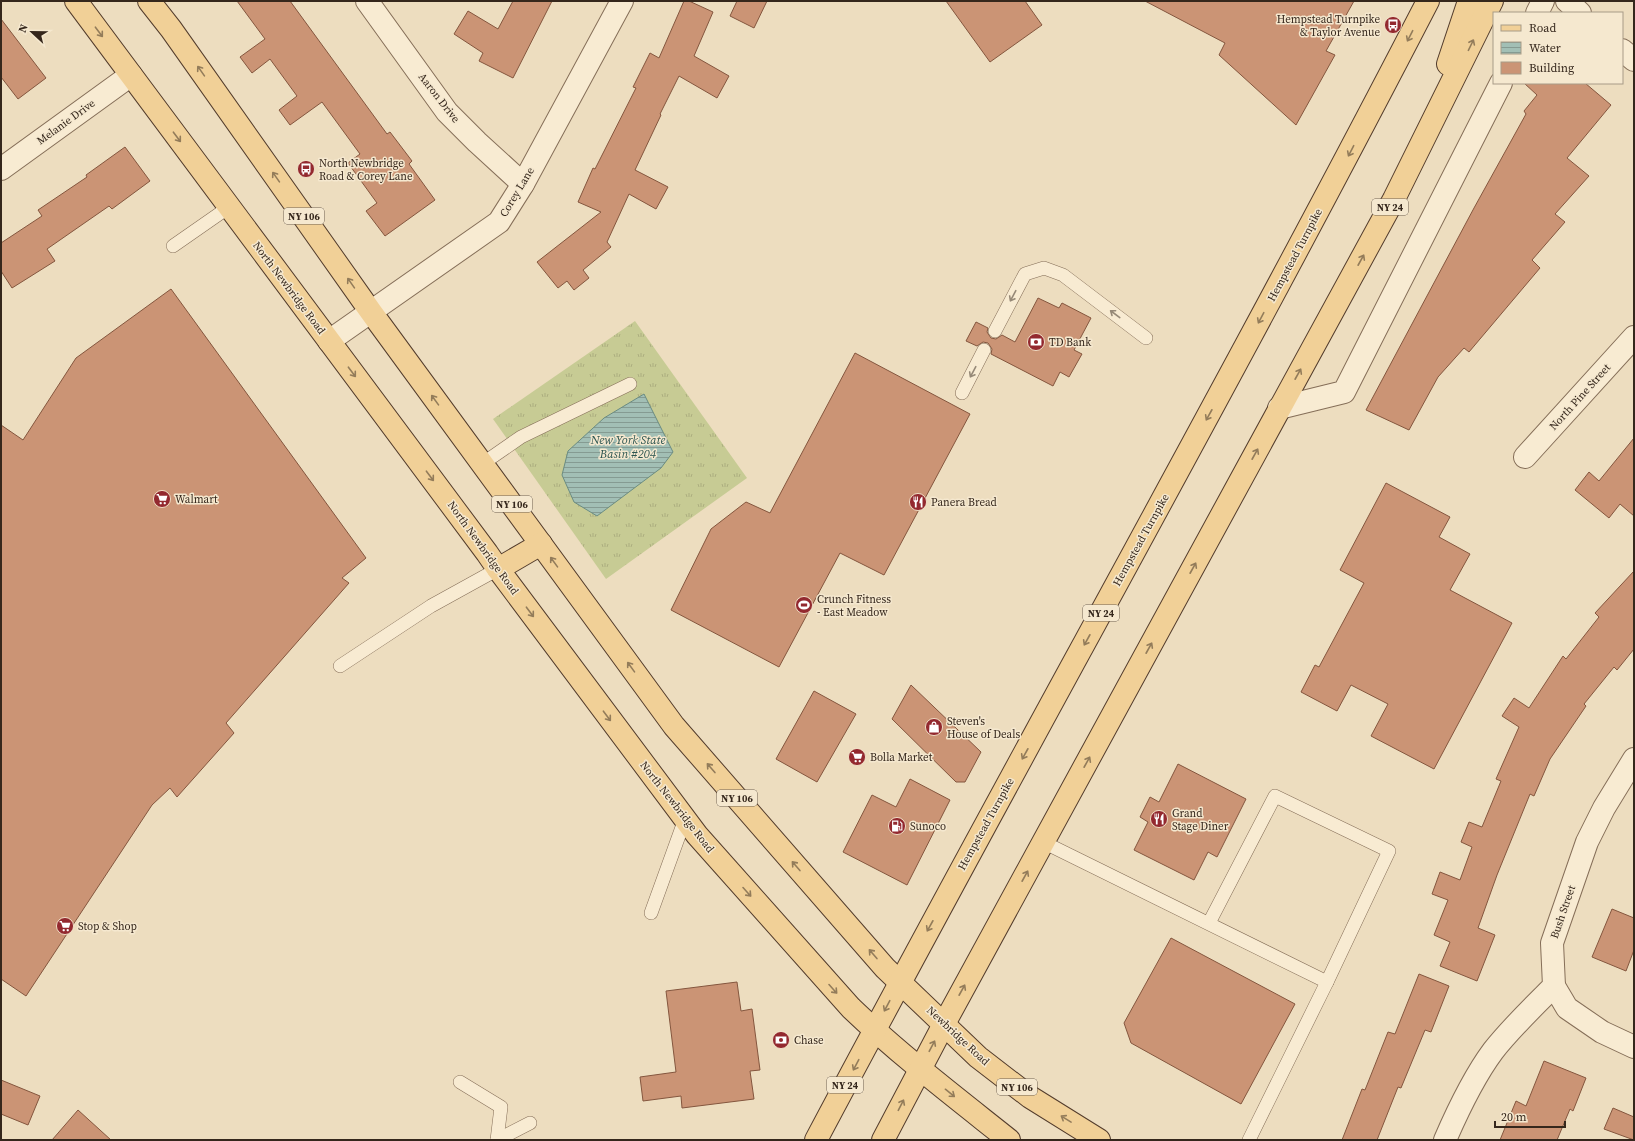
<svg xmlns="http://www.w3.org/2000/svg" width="1635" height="1141" font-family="'Source Serif 4',serif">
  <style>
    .grass { fill: url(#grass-tufts) }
    .water { fill: url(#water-rules); stroke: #6a8c82 }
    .building { fill: #cb9475; stroke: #84563e }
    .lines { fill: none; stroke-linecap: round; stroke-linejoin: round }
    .lane-casing { stroke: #856e58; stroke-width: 14 }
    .street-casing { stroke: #856e58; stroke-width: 24 }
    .primary-casing { stroke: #533c2c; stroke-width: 24 }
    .lane { stroke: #f8ebd2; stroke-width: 13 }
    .street { stroke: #f8ebd2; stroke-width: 22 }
    .primary { stroke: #f1d097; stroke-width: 22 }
    .oneway { stroke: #937c5a }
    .oneway2 { stroke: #968977 }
    .labels { text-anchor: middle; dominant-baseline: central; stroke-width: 3; stroke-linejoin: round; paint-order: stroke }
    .shield { fill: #f5e8cf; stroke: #6f6152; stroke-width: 1 }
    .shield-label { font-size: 10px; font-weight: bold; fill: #35271c }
    .poi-label { font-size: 11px; fill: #35271c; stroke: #f5e8cf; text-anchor: start }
    .street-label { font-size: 11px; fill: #35271c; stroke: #f5e8cf }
    .water-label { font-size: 12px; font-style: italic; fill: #2c5550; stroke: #f5e8cf }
  </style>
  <defs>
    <pattern id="grass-tufts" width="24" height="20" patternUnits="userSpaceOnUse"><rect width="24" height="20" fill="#c7cb94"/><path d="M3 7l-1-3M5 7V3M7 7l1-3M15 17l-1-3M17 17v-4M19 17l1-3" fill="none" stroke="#acae7f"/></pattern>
    <pattern id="water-rules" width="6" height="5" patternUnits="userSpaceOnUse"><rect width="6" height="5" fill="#a2bfb5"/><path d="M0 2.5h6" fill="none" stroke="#859b92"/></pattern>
  </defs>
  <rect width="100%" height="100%" fill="#edddbf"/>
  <path class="grass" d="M635,321L747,478L606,579L493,419Z"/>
  <path class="water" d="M644,394L673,452L661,468L597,516L574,502L562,475L568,451L604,418Z"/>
  <g class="building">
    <path d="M237,1H290L387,134L390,132L412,161L409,164L435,200L385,236L366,211L377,203L348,163L360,154L322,102L290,125L279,110L297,96L270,59L252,73L240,57L265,39Z"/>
    <path d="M513,1H552L513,78L479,61L483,53L454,34L468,11L498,29Z"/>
    <path d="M684,1H689L713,12L694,56L729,76L717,98L679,76L660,114L661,115L635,170L668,187L656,209L629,194L607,242L611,247L583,270L589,278L574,290L567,281L558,288L537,262L601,212L578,202L593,168L595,169L636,88L633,87L650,53L659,58Z"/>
    <path d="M737,1H767L754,28L730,16Z"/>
    <path d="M946,1H1025L1042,25L990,62Z"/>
    <path d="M1145,1H1354L1326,51L1335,55L1296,125L1219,55L1225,43Z"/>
    <path d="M1,19L46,78L18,99L1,77Z"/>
    <path d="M1524,83H1585L1611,105L1567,158L1589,176L1555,214L1565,222L1532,260L1540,268L1469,352L1464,348L1438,377L1409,430L1366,410L1474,208L1526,114L1524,111L1537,95Z"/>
    <path d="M125,147L150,181L112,209L109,206L47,249L55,261L12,288L1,271V243L42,216L38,210L87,177L86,175Z"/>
    <path d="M171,289L366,558L342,578L349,583L226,723L234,733L177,797L170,788L152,805L26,996L1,979V425L23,440L76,358Z"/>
    <path d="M1038,298L1059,308L1062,303L1091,318L1074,350L1082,354L1069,377L1060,372L1053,386L991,354L992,349L988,343L983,342L977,346L966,341L976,322L988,328L987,332L991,338L996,339L1002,335L1015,342Z"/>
    <path d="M855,353L970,414L884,575L840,553L779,667L671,610L711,529L746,502L770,513Z"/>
    <path d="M1634,438V516L1620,504L1609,518L1575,490L1589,472L1599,481Z"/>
    <path d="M1386,483L1450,517L1439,537L1470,554L1450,590L1512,623L1434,769L1371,736L1388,704L1351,685L1337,711L1301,692L1315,665L1319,667L1364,583L1340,570Z"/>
    <path d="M1634,571V649L1617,670L1614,667L1584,704L1586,706L1550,759L1534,796L1530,794L1497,875L1478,928L1495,935L1477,981L1440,966L1450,942L1434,935L1448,900L1432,894L1440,872L1460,880L1472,847L1461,842L1469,822L1482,827L1501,781L1496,779L1519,727L1502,716L1514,698L1529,708L1563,656L1566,659L1599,617L1595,613Z"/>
    <path d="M911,685L981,752L965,782H956L892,719Z"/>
    <path d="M814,691L856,714L817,782L776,759Z"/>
    <path d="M1178,764L1246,799L1217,857L1208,852L1194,880L1134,850L1148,822L1140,817L1150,797L1159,802Z"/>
    <path d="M910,779L950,800L907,885L843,852L872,795L896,807Z"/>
    <path d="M1612,909L1634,918V950L1626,971L1592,957Z"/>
    <path d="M1171,938L1295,1004L1241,1104L1131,1043L1124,1023Z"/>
    <path d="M1419,974L1449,986L1431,1032L1425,1030L1401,1088L1398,1087L1377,1140H1342L1362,1089L1365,1090L1388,1032L1395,1034Z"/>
    <path d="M737,982L741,1011L752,1009L760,1070L750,1071L754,1099L682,1108L681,1096L643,1101L640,1077L676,1072L666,991Z"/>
    <path d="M1544,1061L1586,1078L1573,1111L1570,1109L1557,1140H1500L1516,1101L1526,1106Z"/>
    <path d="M1,1080L40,1096L28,1125L1,1114Z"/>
    <path d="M1613,1108L1634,1117V1140L1604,1129Z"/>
    <path d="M78,1110L111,1140H52Z"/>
  </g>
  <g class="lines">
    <g class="lane-casing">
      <g id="lane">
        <path d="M173,246L229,207"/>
        <path d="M995,331L1025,274L1044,268L1063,275L1146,338"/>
        <path d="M962,393L984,350"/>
        <path d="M482,464L521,437L630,384"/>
        <path d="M340,666L431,606L498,569"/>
        <path d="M1043,842L1327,982L1249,1140"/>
        <path d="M651,913L685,819"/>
        <path d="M1209,923L1275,796L1389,851L1327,982"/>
        <path d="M460,1082L501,1107L497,1140"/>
        <path d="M497,1140L530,1123"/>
      </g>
    </g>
    <g class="street-casing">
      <g id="street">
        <path d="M367,1L447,112L477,142L523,184"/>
        <path d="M1567,1L1580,13"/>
        <path d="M1537,13L1543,1"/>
        <path d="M1622,50L1634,60"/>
        <path d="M1,169L131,75"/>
        <path d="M329,341L499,222L523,184L622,1"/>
        <path d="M1279,408L1344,392L1501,83"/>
        <path d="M1525,457L1634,337"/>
        <path d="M1554,986L1567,1008L1602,1032L1634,1047"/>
        <path d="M1445,1140C1458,1110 1473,1078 1493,1051C1511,1028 1533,1007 1554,986L1552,943L1587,842L1604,808L1634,759"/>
      </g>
    </g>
    <g class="primary-casing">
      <g id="primary">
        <path d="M76,1L487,553L498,569L697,835L851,1008C900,1055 955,1097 1009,1140"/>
        <path d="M149,1L171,29L371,312L674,726L885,968L978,1057L1030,1097L1099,1140"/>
        <path d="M1448,64L1469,1"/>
        <path d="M498,569L541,544"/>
        <path d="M816,1140C1018,759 1230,384 1428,1"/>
        <path d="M883,1140L944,1024L1394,199L1492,1"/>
      </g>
    </g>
    <use href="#lane" class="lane"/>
    <use href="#street" class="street"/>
    <use href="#primary" class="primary"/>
  </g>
  <defs><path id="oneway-shaft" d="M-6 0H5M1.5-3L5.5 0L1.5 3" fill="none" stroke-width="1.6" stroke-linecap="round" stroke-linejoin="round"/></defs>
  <g class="oneway">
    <use href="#oneway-shaft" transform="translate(99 32) rotate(53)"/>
    <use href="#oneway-shaft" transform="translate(1410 36) rotate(117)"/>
    <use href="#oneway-shaft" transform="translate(1471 45) rotate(-64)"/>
    <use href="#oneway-shaft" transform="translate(201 71) rotate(-125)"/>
    <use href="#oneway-shaft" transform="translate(177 137) rotate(53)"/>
    <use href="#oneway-shaft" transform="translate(1351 151) rotate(117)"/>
    <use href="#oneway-shaft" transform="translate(276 177) rotate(-125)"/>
    <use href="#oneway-shaft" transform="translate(1361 260) rotate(-61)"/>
    <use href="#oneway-shaft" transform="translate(351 283) rotate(-125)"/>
    <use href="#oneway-shaft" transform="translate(1261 318) rotate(118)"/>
    <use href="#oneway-shaft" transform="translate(352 372) rotate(53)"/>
    <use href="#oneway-shaft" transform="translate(1298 374) rotate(-61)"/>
    <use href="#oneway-shaft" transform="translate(435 400) rotate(-126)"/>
    <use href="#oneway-shaft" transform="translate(1209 415) rotate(119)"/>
    <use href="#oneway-shaft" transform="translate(1255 454) rotate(-61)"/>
    <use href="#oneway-shaft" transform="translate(430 476) rotate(53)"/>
    <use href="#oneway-shaft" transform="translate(554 562) rotate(-126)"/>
    <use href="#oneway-shaft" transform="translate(1193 568) rotate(-61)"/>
    <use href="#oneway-shaft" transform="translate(530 612) rotate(53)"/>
    <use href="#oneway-shaft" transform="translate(1087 640) rotate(119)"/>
    <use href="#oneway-shaft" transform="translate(1149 648) rotate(-61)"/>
    <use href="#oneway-shaft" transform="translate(631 667) rotate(-126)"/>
    <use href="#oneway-shaft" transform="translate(607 716) rotate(53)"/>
    <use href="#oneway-shaft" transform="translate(1025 754) rotate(119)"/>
    <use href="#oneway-shaft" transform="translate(1087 762) rotate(-61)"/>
    <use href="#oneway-shaft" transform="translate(711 768) rotate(-131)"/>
    <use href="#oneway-shaft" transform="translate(796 866) rotate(-131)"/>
    <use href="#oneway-shaft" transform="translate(1025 876) rotate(-61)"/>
    <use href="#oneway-shaft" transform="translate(747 892) rotate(48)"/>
    <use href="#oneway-shaft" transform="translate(930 926) rotate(119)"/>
    <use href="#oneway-shaft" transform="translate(873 954) rotate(-131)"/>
    <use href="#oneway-shaft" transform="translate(833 989) rotate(48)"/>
    <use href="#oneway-shaft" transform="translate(962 990) rotate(-61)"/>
    <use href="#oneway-shaft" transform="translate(887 1006) rotate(118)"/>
    <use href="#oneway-shaft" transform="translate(932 1046) rotate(-62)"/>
    <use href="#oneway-shaft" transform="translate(856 1065) rotate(118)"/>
    <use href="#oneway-shaft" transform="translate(950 1093) rotate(39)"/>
    <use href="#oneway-shaft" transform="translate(901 1105) rotate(-63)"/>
    <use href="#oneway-shaft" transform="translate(1066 1119) rotate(-148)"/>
  </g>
  <g class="oneway2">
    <use href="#oneway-shaft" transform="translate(1013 296) rotate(118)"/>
    <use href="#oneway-shaft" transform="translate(1115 314) rotate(-143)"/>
    <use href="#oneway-shaft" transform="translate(973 372) rotate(118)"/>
  </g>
  <defs>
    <g id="bus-disc" transform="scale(0.9)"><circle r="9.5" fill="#93292f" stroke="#f5e8cf"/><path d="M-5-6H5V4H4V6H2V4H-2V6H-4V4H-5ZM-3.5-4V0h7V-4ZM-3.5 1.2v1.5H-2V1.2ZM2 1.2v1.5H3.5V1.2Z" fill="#fff"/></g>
    <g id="bank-disc" transform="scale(0.9)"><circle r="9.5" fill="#93292f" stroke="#f5e8cf"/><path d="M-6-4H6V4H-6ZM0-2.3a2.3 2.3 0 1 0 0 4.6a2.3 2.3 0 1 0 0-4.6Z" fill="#fff"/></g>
    <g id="supermarket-disc" transform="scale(0.9)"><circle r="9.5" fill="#93292f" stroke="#f5e8cf"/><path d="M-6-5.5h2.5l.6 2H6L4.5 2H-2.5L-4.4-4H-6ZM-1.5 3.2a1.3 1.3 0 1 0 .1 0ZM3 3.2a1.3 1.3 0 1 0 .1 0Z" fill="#fff"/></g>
    <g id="restaurant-disc" transform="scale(0.9)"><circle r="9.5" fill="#93292f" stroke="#f5e8cf"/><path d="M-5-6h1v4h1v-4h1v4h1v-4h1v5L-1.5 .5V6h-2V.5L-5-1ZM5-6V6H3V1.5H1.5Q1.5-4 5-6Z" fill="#fff"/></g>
    <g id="stadium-disc" transform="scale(0.9)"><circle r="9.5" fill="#93292f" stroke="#f5e8cf"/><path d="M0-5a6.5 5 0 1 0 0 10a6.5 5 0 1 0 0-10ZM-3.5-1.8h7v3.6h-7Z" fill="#fff"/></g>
    <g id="shop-disc" transform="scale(0.9)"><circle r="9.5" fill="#93292f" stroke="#f5e8cf"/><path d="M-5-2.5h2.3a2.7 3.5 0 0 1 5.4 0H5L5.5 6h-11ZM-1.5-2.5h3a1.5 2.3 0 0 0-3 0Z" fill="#fff"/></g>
    <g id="fuel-disc" transform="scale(0.9)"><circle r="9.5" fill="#93292f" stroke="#f5e8cf"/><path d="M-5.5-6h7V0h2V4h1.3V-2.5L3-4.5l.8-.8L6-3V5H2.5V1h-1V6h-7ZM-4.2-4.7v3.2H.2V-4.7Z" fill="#fff"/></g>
  </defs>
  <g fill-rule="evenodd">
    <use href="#bus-disc" x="1393" y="25"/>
    <use href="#bus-disc" x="306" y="169"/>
    <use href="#bank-disc" x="1036" y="342"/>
    <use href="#supermarket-disc" x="162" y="499"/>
    <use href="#restaurant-disc" x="918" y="502"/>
    <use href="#stadium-disc" x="804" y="605"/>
    <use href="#shop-disc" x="934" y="727"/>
    <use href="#supermarket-disc" x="857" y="757"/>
    <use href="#restaurant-disc" x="1159" y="819"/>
    <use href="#fuel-disc" x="897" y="826"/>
    <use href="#supermarket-disc" x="65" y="926"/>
    <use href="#bank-disc" x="781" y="1040"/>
  </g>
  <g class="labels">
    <g class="shield">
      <rect x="1372" y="199" width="36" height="16" rx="3"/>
      <rect x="284" y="208" width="40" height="16" rx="3"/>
      <rect x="492" y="496" width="40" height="16" rx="3"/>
      <rect x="1083" y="605" width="36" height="16" rx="3"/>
      <rect x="717" y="790" width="40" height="16" rx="3"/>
      <rect x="827" y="1077" width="36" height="16" rx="3"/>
      <rect x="997" y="1079" width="40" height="16" rx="3"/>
    </g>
    <g class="shield-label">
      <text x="1390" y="207">NY 24</text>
      <text x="304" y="216">NY 106</text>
      <text x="512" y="504">NY 106</text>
      <text x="1101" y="613">NY 24</text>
      <text x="737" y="798">NY 106</text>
      <text x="845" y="1085">NY 24</text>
      <text x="1017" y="1087">NY 106</text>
    </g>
    <g class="poi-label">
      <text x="1380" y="19" text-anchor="end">Hempstead Turnpike<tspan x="1380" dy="13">&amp; Taylor Avenue</tspan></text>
      <text x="319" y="163">North Newbridge<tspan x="319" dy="13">Road &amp; Corey Lane</tspan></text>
      <text x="1049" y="342">TD Bank</text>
      <text x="175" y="499">Walmart</text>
      <text x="931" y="502">Panera Bread</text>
      <text x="817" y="599">Crunch Fitness<tspan x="817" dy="13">- East Meadow</tspan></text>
      <text x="947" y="721">Steven's<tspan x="947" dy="13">House of Deals</tspan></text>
      <text x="870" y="757">Bolla Market</text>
      <text x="1172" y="813">Grand<tspan x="1172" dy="13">Stage Diner</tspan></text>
      <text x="910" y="826">Sunoco</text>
      <text x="78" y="926">Stop &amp; Shop</text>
      <text x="794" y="1040">Chase</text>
    </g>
    <g class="street-label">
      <text transform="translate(439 98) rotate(52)">Aaron Drive</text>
      <text transform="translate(66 122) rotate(-36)">Melanie Drive</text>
      <text transform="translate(517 192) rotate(-59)">Corey Lane</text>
      <text transform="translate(1295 255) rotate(-62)">Hempstead Turnpike</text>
      <text transform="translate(289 288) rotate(53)">North Newbridge Road</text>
      <text transform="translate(1580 397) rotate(-48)">North Pine Street</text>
      <text transform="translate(1141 540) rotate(-61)">Hempstead Turnpike</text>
      <text transform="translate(483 548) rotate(54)">North Newbridge Road</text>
      <text transform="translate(677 807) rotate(52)">North Newbridge Road</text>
      <text transform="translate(986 824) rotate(-61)">Hempstead Turnpike</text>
      <text transform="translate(1563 912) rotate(-71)">Bush Street</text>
      <text transform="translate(958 1036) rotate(43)">Newbridge Road</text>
    </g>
    <g class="water-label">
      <text x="628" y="440">New York State<tspan x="628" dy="14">Basin #204</tspan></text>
    </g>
  </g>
  <rect width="1635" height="1141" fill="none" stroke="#35271c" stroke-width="4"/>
  <rect x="1493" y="12" width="130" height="72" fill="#f5e8cf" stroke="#a89b87"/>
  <rect x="1501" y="25" width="20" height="6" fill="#f1d097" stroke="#a89b87"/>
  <text x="1529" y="32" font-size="12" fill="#35271c">Road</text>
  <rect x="1501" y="42" width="20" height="12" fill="url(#water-rules)" stroke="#a89b87"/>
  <text x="1529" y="52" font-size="12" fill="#35271c">Water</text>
  <rect x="1501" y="62" width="20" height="12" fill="#cb9475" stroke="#a89b87"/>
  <text x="1529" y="72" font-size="12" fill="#35271c">Building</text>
  <g transform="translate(32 32) rotate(292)" stroke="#f5e8cf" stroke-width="3" paint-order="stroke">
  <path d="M0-3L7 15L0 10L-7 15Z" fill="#35271c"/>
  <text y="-6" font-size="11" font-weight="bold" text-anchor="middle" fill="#35271c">N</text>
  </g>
  <path d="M1495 1121v6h70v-6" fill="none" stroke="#35271c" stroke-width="2"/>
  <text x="1501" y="1121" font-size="12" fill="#35271c" stroke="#f5e8cf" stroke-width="3" paint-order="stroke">20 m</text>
</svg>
